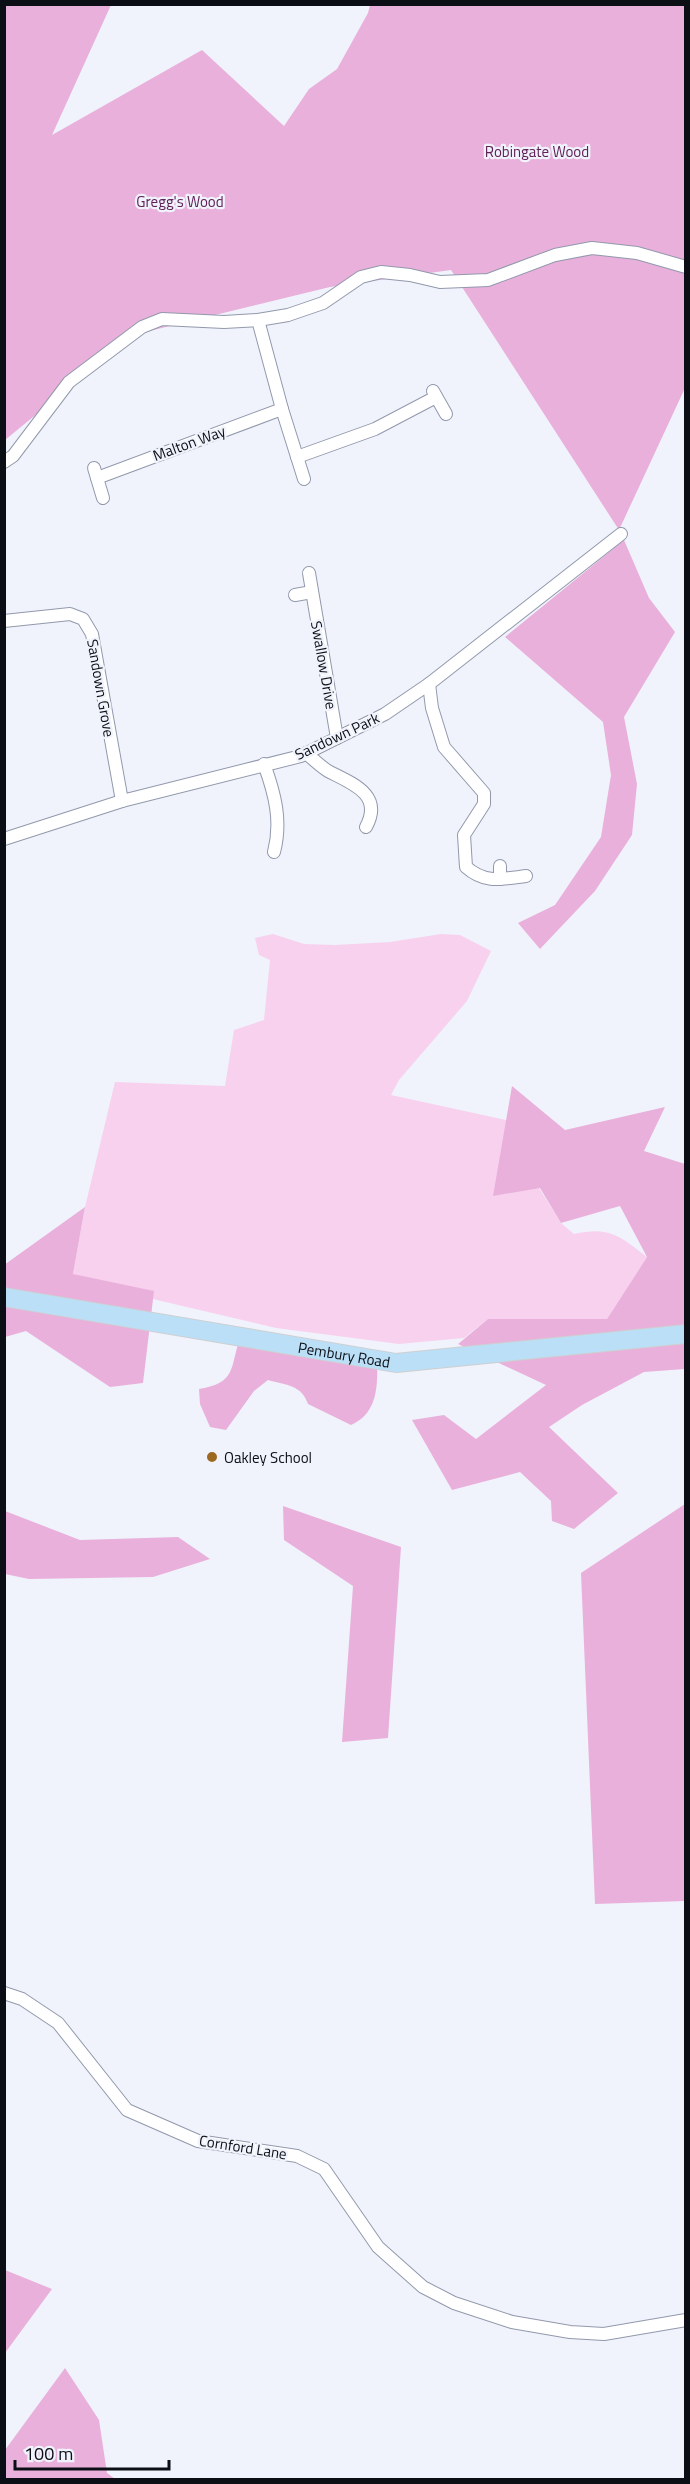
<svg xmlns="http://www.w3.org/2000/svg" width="690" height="2484" font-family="'Titillium Web',sans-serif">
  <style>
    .green { fill: #f8d1ef }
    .forest { fill: #e9b0dc }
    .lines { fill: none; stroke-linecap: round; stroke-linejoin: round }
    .minor-casing { stroke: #9299ac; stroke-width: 14 }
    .primary-casing { stroke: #cecfd0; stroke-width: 20 }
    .minor { stroke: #fff; stroke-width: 12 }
    .primary { stroke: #bbdff6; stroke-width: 18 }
    .poi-dot { fill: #9d6920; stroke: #f0f3fb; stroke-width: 2 }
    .labels { text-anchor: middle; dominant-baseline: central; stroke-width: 4.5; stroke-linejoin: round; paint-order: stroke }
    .park-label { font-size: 15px; fill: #612057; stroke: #f0f3fb }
    .street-label { font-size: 15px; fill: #0b0e14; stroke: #f0f3fb }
    .poi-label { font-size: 15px; fill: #0b0e14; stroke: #f0f3fb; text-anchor: start }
  </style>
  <rect width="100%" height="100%" fill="#f0f3fb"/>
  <path class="green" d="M273,934L304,944L335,945L390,942L441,934L460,935L491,951L467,1001L399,1080L391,1095L506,1120L512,1145L561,1223L574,1234C609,1226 620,1236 647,1257L607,1319H488L464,1338L399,1344L276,1328L157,1300L73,1274L85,1207L115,1082L225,1086L234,1030L264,1020L270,960L259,955L255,938Z"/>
  <g class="forest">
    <path d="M5,5H111L52,135L202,50L284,126L309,89L337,69L368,13L370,5H685V388L619,530L451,270L330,287L133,335L5,440Z"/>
    <path d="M624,540L649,598L675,632L624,717L637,784L632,835L595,891L540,949L518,923L555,905L601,837L611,775L603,722L505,637Z"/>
    <path d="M512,1086L565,1130L665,1107L644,1151L685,1164V1369L644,1372L582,1405L549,1427L618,1493L574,1529L552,1521L551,1501L520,1472L452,1490L412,1420L444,1415L476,1439L546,1385L458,1344L488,1319H607L647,1257L620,1206L561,1223L540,1188L493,1196Z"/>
    <path d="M85,1207L73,1274L154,1291L143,1383L110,1387L26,1331L5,1337L4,1265Z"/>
    <path d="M240,1337L377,1361C378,1387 377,1414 351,1425L308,1404C302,1385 286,1385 268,1380L254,1391L226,1430L210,1427L200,1404L199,1389C236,1383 230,1369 240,1337Z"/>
    <path d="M685,1504V1901L595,1904L581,1573Z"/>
    <path d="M283,1506L401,1547L388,1738L342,1742L353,1586L284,1540Z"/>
    <path d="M5,1511L80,1540L178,1537L210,1559L153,1577L29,1579L5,1574Z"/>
    <path d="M5,2270L52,2289L5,2353Z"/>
    <path d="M65,2368L99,2420L107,2473L115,2479H5V2450Z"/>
  </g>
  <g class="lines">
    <g class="minor-casing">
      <g id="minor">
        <path d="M258,320L282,409L304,479"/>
        <path d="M433,391L446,414"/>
        <path d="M297,457L375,429L436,397"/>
        <path d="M4,462L13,456L69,382L142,327L162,319L224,322L258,320L288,315L323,303L361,277L381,272L410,275L440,282L488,280L555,255L592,248L637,253L686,267"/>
        <path d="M94,468L103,498"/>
        <path d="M97,478L282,409"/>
        <path d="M309,573L337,738"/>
        <path d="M295,595L312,592"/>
        <path d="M4,621L70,614L83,619L92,634L122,801"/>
        <path d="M429,684L432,708L444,747L484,793V804L464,835L466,867C485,884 502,879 526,876"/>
        <path d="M306,753C313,759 320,766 328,771C351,783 384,794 366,827"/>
        <path d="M264,764C275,794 282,821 274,852"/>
        <path d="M4,839L122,801L301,756L385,714L429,684L621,534"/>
        <path d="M500,866V879"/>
        <path d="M4,1993L22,1999L58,2023L127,2110L198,2141L297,2156L324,2169L378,2247L423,2287L454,2303L512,2322L570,2332L604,2334L686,2320"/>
      </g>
    </g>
    <g class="primary-casing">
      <g id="primary">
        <path id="s1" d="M4,1297L396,1363L686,1334"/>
      </g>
    </g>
    <use href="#minor" class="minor"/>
    <use href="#primary" class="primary"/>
  </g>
  <circle class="poi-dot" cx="212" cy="1457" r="6"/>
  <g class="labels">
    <g class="park-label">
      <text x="537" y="151">Robingate Wood</text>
      <text x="180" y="201">Gregg's Wood</text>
    </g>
    <g class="street-label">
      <text transform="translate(189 443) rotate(-20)">Malton Way</text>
      <text transform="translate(324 665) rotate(80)">Swallow Drive</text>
      <text transform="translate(101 688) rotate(80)">Sandown Grove</text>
      <text transform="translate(337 736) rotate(-25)">Sandown Park</text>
      <text stroke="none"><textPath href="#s1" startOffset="345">Pembury Road</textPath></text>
      <text transform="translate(243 2147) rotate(9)">Cornford Lane</text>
    </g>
    <g class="poi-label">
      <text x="224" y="1457">Oakley School</text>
    </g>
  </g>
  <rect width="690" height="2484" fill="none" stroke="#0b0e14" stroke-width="12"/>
  <path d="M15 2460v9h154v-9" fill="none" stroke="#0b0e14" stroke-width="3"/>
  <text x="24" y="2460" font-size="18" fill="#0b0e14" stroke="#f0f3fb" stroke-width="4.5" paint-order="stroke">100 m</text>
</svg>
